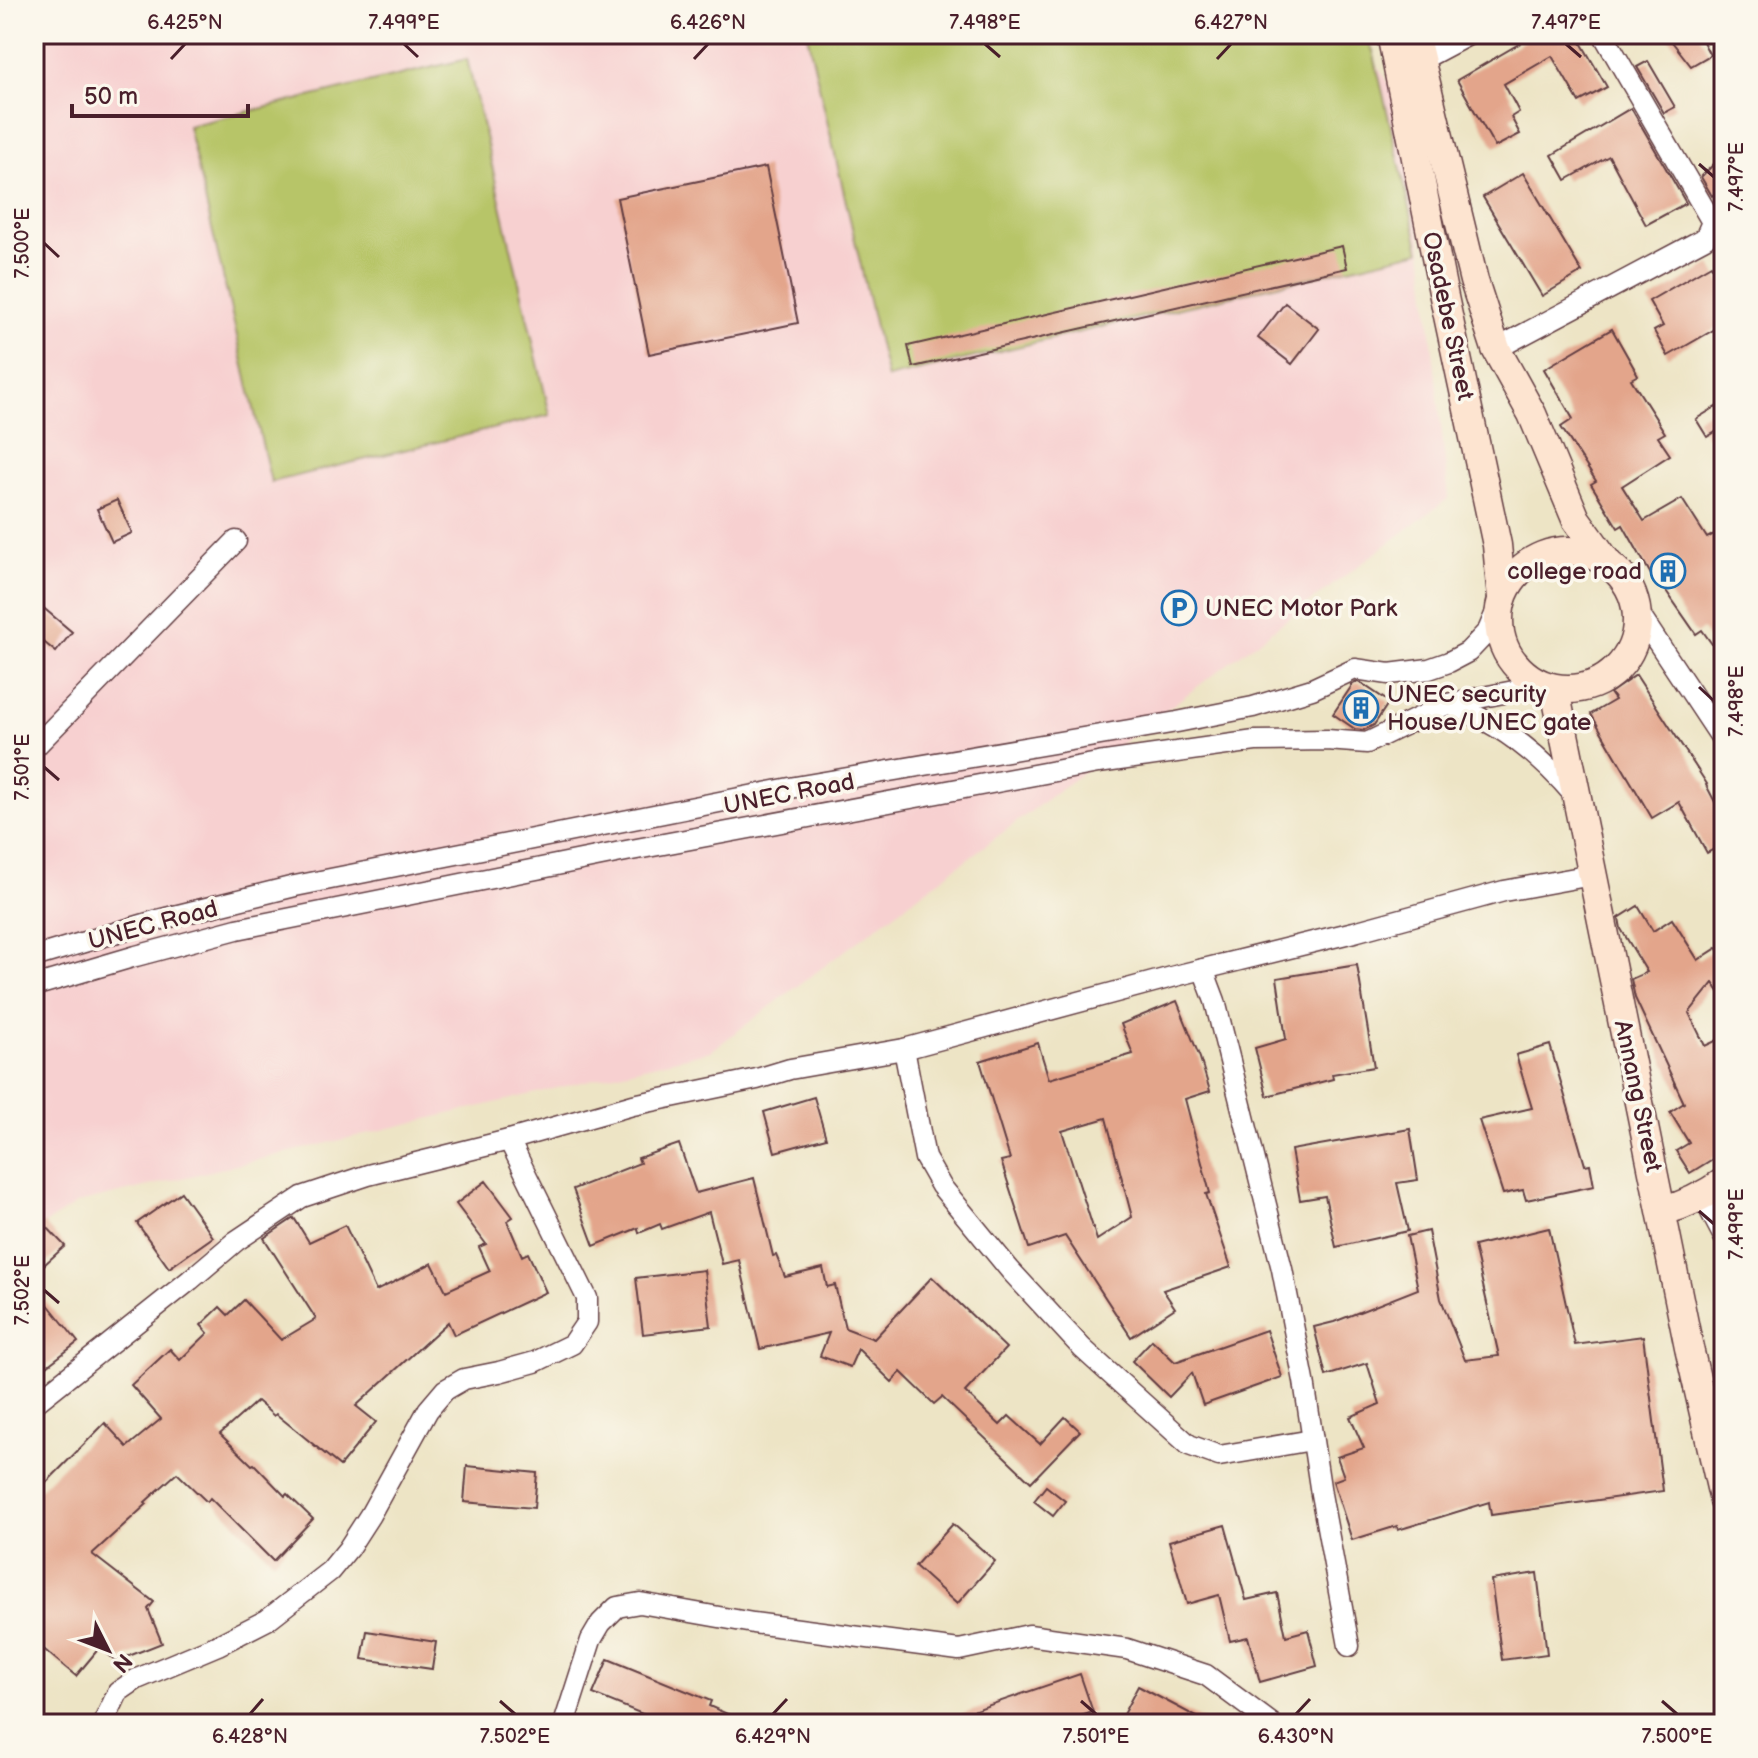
<svg xmlns="http://www.w3.org/2000/svg" width="1758" height="1758" font-family="'Balsamiq Sans',sans-serif">
  <style>
    .built { fill: #f7d0d0 }
    .green { fill: #b7c567; stroke: #807249; stroke-width: 2 }
    .building { fill: #e3a58b; fill-rule: evenodd }
    .lines { fill: none; stroke-linecap: round; stroke-linejoin: round }
    .street-casing { stroke: #623d42; stroke-width: 23 }
    .secondary-casing { stroke: #623d42; stroke-width: 31 }
    .street { stroke: #fff; stroke-width: 20 }
    .secondary { stroke: #fde4d0; stroke-width: 28 }
    .ticks { fill: none; stroke: #4a1f2b; stroke-width: 3 }
    .labels { text-anchor: middle; dominant-baseline: central; stroke-width: 7; stroke-linejoin: round; paint-order: stroke }
    .street-label { font-size: 24px; fill: #4a1f2b; stroke: #fbf7ec }
    .poi-label { font-size: 24px; fill: #4a1f2b; stroke: #fbf7ec; text-anchor: start }
    .neatline { fill: none; stroke: #4a1f2b; stroke-width: 3 }
    .ticks-label { font-size: 20px; text-anchor: middle; fill: #4a1f2b }
  </style>
  <rect width="100%" height="100%" fill="#fbf7ec"/>
  <filter id="ink" filterUnits="userSpaceOnUse"><feTurbulence type="fractalNoise" baseFrequency=".0125" numOctaves="2"/><feDisplacementMap in="SourceGraphic" scale="16" xChannelSelector="R" yChannelSelector="G"/><feConvolveMatrix kernelMatrix="1 2 1 2 8 2 1 2 1" color-interpolation-filters="sRGB"/></filter>
  <filter id="wash" filterUnits="userSpaceOnUse"><feTurbulence type="fractalNoise" baseFrequency=".006" numOctaves="4" result="noise"/><feDisplacementMap in="SourceGraphic" scale="32" xChannelSelector="R" yChannelSelector="G"/><feGaussianBlur stdDeviation="1.8" result="paint"/><feColorMatrix in="noise" values="0 0 0 0 0 0 0 0 0 0 0 0 0 0 0 0 0 1.4 0 .05"/><feComposite in="paint" operator="in"/></filter>
  <g filter="url(#wash)">
    <rect width="100%" height="100%" fill="#ede4c5"/>
    <path class="built" d="M34,34H1357L1407,111L1449,498L711,1051L78,1203L34,1231Z"/>
    <g class="green">
      <path d="M807,34H1366L1373,51L1420,251L887,378Z"/>
      <path d="M467,59L550,415L271,482L188,126Z"/>
    </g>
    <g id="blocks">
      <g class="building">
        <path d="M1536,34H1576L1607,87L1579,102L1552,56L1504,84L1519,112L1511,117L1520,134L1495,147L1457,80Z"/>
        <path d="M1666,34H1699L1710,55L1691,66Z"/>
        <path d="M1648,61L1675,107L1664,113L1637,67Z"/>
        <path d="M1631,108L1686,203L1646,225L1609,156L1566,180L1552,155Z"/>
        <path d="M1724,154V185L1712,196L1701,177Z"/>
        <path d="M766,167L798,323L649,354L617,198Z"/>
        <path d="M1523,173L1582,272L1542,296L1483,197Z"/>
        <path d="M1342,246L1347,268L913,367L908,346Z"/>
        <path d="M1711,265L1724,288V324L1668,356L1654,331L1663,326L1649,301Z"/>
        <path d="M1285,303L1319,329L1292,364L1258,338Z"/>
        <path d="M1612,329L1638,375L1631,379L1665,433L1658,437L1670,455L1622,486L1644,521L1682,499L1707,538L1724,529V661L1702,630L1696,634L1662,585L1658,587L1623,525L1618,528L1591,484L1596,481L1561,427L1573,419L1544,369Z"/>
        <path d="M1724,402V427L1707,437L1696,419Z"/>
        <path d="M117,500L132,533L112,542L97,509Z"/>
        <path d="M34,600L72,632L56,652L34,634Z"/>
        <path d="M1636,675L1707,784L1706,785L1724,819V844L1707,853L1679,802L1652,818L1591,714L1615,700L1610,693Z"/>
        <path d="M1357,682L1361,683L1389,702L1374,725L1364,730L1355,729L1333,714L1353,684Z"/>
        <path d="M1638,906L1653,931L1672,919L1698,960L1717,948L1724,959V999L1713,983L1689,1013L1705,1046L1724,1037V1152L1690,1173L1676,1151L1689,1143L1670,1112L1684,1103L1635,998L1631,979L1647,972L1621,929L1619,918Z"/>
        <path d="M1357,965L1374,1067L1332,1074L1333,1079L1267,1096L1255,1048L1286,1039L1277,978Z"/>
        <path d="M1177,1001L1200,1058L1210,1091L1185,1099L1210,1193L1206,1194L1231,1267L1163,1290L1175,1308L1131,1337L1065,1236L1029,1248L1001,1161L1010,1159L980,1061L1038,1043L1049,1079L1133,1054L1121,1024ZM1106,1118L1132,1217L1097,1240L1062,1131Z"/>
        <path d="M1550,1045L1585,1165L1590,1164L1594,1186L1526,1200L1523,1190L1503,1194L1479,1120L1532,1108L1516,1055Z"/>
        <path d="M814,1097L826,1138L775,1152L764,1112Z"/>
        <path d="M1410,1129L1418,1180L1397,1183L1408,1231L1336,1247L1325,1196L1300,1200L1291,1150Z"/>
        <path d="M679,1144L696,1193L754,1178L773,1256L776,1255L785,1277L823,1268L827,1287L835,1285L845,1328L874,1339L932,1277L1006,1348L965,1392L1000,1425L1009,1416L1040,1444L1065,1417L1080,1431L1031,1482L942,1397L934,1404L901,1372L892,1382L858,1349L850,1367L820,1356L829,1333L760,1349L739,1260L722,1264L709,1212L662,1229L660,1224L639,1233L638,1228L594,1246L573,1189L640,1163L638,1158Z"/>
        <path d="M486,1181L513,1217L507,1221L522,1256L528,1253L546,1292L454,1335L448,1322L356,1406L376,1422L340,1466L276,1414L274,1416L257,1401L220,1434L252,1465L254,1464L285,1496L287,1494L313,1519L273,1561L210,1498L207,1502L177,1473L145,1502L147,1504L92,1554L154,1602L148,1609L162,1643L116,1661L100,1647L76,1676L34,1641V1495L105,1423L127,1447L161,1419L131,1385L170,1349L180,1360L208,1333L201,1325L220,1307L228,1315L244,1300L281,1340L316,1319L264,1238L294,1218L309,1242L345,1225L376,1291L432,1263L446,1291L490,1271L479,1247L486,1244L456,1204Z"/>
        <path d="M181,1192L213,1237L169,1268L137,1223Z"/>
        <path d="M43,1223L65,1246L34,1274V1231Z"/>
        <path d="M1549,1228L1575,1345L1643,1336L1663,1491L1491,1515L1489,1502L1398,1530L1397,1526L1352,1540L1333,1481L1344,1477L1337,1457L1364,1448L1350,1417L1380,1404L1367,1363L1326,1376L1314,1327L1334,1322L1418,1289L1407,1236L1428,1231L1441,1299L1465,1360L1499,1356L1474,1246Z"/>
        <path d="M704,1270L711,1326L643,1334L636,1278Z"/>
        <path d="M34,1287L78,1342L34,1376Z"/>
        <path d="M1266,1330L1282,1377L1203,1405L1192,1373L1169,1397L1132,1361L1152,1340L1175,1362Z"/>
        <path d="M467,1466L537,1473L534,1508L464,1502Z"/>
        <path d="M1046,1486L1065,1501L1053,1516L1034,1501Z"/>
        <path d="M953,1524L995,1561L957,1604L915,1566Z"/>
        <path d="M1225,1525L1246,1600L1277,1593L1286,1636L1308,1630L1317,1666L1260,1682L1248,1637L1230,1641L1219,1595L1187,1604L1169,1541Z"/>
        <path d="M1537,1573L1547,1654L1502,1660L1491,1580Z"/>
        <path d="M367,1631L436,1642L432,1669L362,1659Z"/>
        <path d="M608,1659L711,1701L709,1706L750,1724H667L593,1694Z"/>
        <path d="M1080,1674L1093,1712L1057,1724H944L943,1721Z"/>
        <path d="M1138,1686L1210,1724H1118Z"/>
      </g>
    </g>
  </g>
  <g filter="url(#ink)">
    <use href="#blocks" fill-opacity="0" stroke="#623d42" stroke-width="2"/>
    <g class="lines">
      <g class="street-casing">
        <g id="street">
          <path d="M1421,60L1470,34"/>
          <path d="M1496,349L1705,238L1712,222L1603,34"/>
          <path d="M1637,611L1724,742"/>
          <path d="M1447,704C1499,721 1540,755 1575,796"/>
          <path d="M34,748L236,541"/>
          <path d="M34,957L158,920L295,886L795,787L1177,722L1253,707L1312,689L1355,669L1389,674L1429,669L1449,662L1468,652L1488,631L1502,598"/>
          <path d="M1203,969L1215,1001L1282,1269L1304,1381L1321,1494L1349,1646"/>
          <path d="M34,986L136,956L237,929L626,851L1098,763L1255,741L1327,740L1367,743L1447,704L1519,690H1555"/>
          <path d="M904,1049L925,1158L941,1186L1010,1270L1082,1348L1189,1445L1219,1456L1312,1440"/>
          <path d="M1703,1197L1724,1237"/>
          <path d="M34,1404L190,1280L236,1241L302,1197L368,1175L509,1140L633,1105L757,1079L790,1069L904,1049L1183,974L1354,932L1504,891L1592,875"/>
          <path d="M103,1724L118,1692L137,1679L218,1645L267,1620L330,1571L348,1549L370,1515L428,1410L445,1390L464,1379L499,1372L535,1362L572,1344L587,1322V1298L509,1140"/>
          <path d="M564,1724L591,1640L601,1623L617,1607L640,1603L753,1623L959,1650L1029,1635L1127,1649L1206,1675L1272,1724"/>
        </g>
      </g>
      <g class="secondary-casing">
        <g id="secondary">
          <path d="M1391,34L1444,297L1497,545L1502,598"/>
          <path d="M1414,34L1474,281L1496,349L1532,414L1576,519L1607,562"/>
          <circle cx="1568" cy="620" r="69"/>
          <path d="M1555,690L1689,1348L1724,1501"/>
          <path d="M1663,1211C1686,1205 1704,1196 1724,1182"/>
        </g>
      </g>
      <use href="#street" class="street"/>
      <use href="#secondary" class="secondary"/>
    </g>
  </g>
  <path class="ticks" d="M404,44L418,57M985,44L1000,57M1566,44L1581,57M171,59L185,44M694,59L708,44M1217,59L1231,44M1699,164L1714,177M44,243L59,257M1699,687L1714,701M44,767L59,780M1699,1211L1714,1224M44,1290L59,1303M500,1701L515,1714M1081,1701L1096,1714M1662,1701L1677,1714M250,1714L263,1699M773,1714L787,1699M1296,1714L1310,1699"/>
  <defs>
    <g id="building-ring" transform="scale(1.8)"><circle r="9.5" fill="#fbf7ec" stroke="#1f6fb2" stroke-width="1.5"/><path d="M-4-6H4V6H1V3H-1V6H-4ZM-2.5-4.3h1.7v1.8h-1.7ZM.8-4.3h1.7v1.8H.8ZM-2.5-1h1.7V.8h-1.7ZM.8-1h1.7V.8H.8Z" fill="#1f6fb2"/></g>
    <g id="parking-ring" transform="scale(1.8)"><circle r="9.5" fill="#fbf7ec" stroke="#1f6fb2" stroke-width="1.5"/><path d="M-3.5-5.5H1a3.5 3.5 0 0 1 0 7H-1V5.5H-3.5ZM-1-3.4V-.6H.8a1.4 1.4 0 0 0 0-2.8Z" fill="#1f6fb2"/></g>
  </defs>
  <g fill-rule="evenodd">
    <use href="#building-ring" x="1668" y="571"/>
    <use href="#parking-ring" x="1179" y="608"/>
    <use href="#building-ring" x="1361" y="708"/>
  </g>
  <g class="labels">
    <g class="street-label">
      <text transform="translate(1448 316) rotate(78)">Osadebe Street</text>
      <text transform="translate(789 794) rotate(-11)">UNEC Road</text>
      <text transform="translate(153 925) rotate(-15)">UNEC Road</text>
      <text transform="translate(1638 1096) rotate(78)">Annang Street</text>
    </g>
    <g class="poi-label">
      <text x="1642" y="571" text-anchor="end">college road</text>
      <text x="1205" y="608">UNEC Motor Park</text>
      <text x="1387" y="694">UNEC security<tspan x="1387" dy="28">House/UNEC gate</tspan></text>
    </g>
  </g>
  <rect width="1758" height="1758" fill="none" stroke="#fbf7ec" stroke-width="88"/>
  <g transform="translate(108 1650) rotate(132)" stroke="#fbf7ec" stroke-width="6" paint-order="stroke">
  <path d="M0-6L14 30L0 20L-14 30Z" fill="#4a1f2b"/>
  <text y="-12" font-size="22" font-weight="bold" text-anchor="middle" fill="#4a1f2b">N</text>
  </g>
  <path d="M72 104v12h176v-12" fill="none" stroke="#4a1f2b" stroke-width="4"/>
  <text x="84" y="104" font-size="24" fill="#4a1f2b" stroke="#fbf7ec" stroke-width="6" paint-order="stroke">50 m</text>
  <rect x="44" y="44" width="1670" height="1670" class="neatline"/>
  <g class="ticks-label">
    <text x="185" y="29">6.425°N</text>
    <text x="404" y="29">7.499°E</text>
    <text x="708" y="29">6.426°N</text>
    <text x="985" y="29">7.498°E</text>
    <text x="1231" y="29">6.427°N</text>
    <text x="1566" y="29">7.497°E</text>
    <text transform="translate(1736 177) rotate(-90)" y="7">7.497°E</text>
    <text transform="translate(22 243) rotate(-90)" y="7">7.500°E</text>
    <text transform="translate(1736 701) rotate(-90)" y="7">7.498°E</text>
    <text transform="translate(22 767) rotate(-90)" y="7">7.501°E</text>
    <text transform="translate(1736 1224) rotate(-90)" y="7">7.499°E</text>
    <text transform="translate(22 1290) rotate(-90)" y="7">7.502°E</text>
    <text x="250" y="1743">6.428°N</text>
    <text x="515" y="1743">7.502°E</text>
    <text x="773" y="1743">6.429°N</text>
    <text x="1096" y="1743">7.501°E</text>
    <text x="1296" y="1743">6.430°N</text>
    <text x="1677" y="1743">7.500°E</text>
  </g>
</svg>
